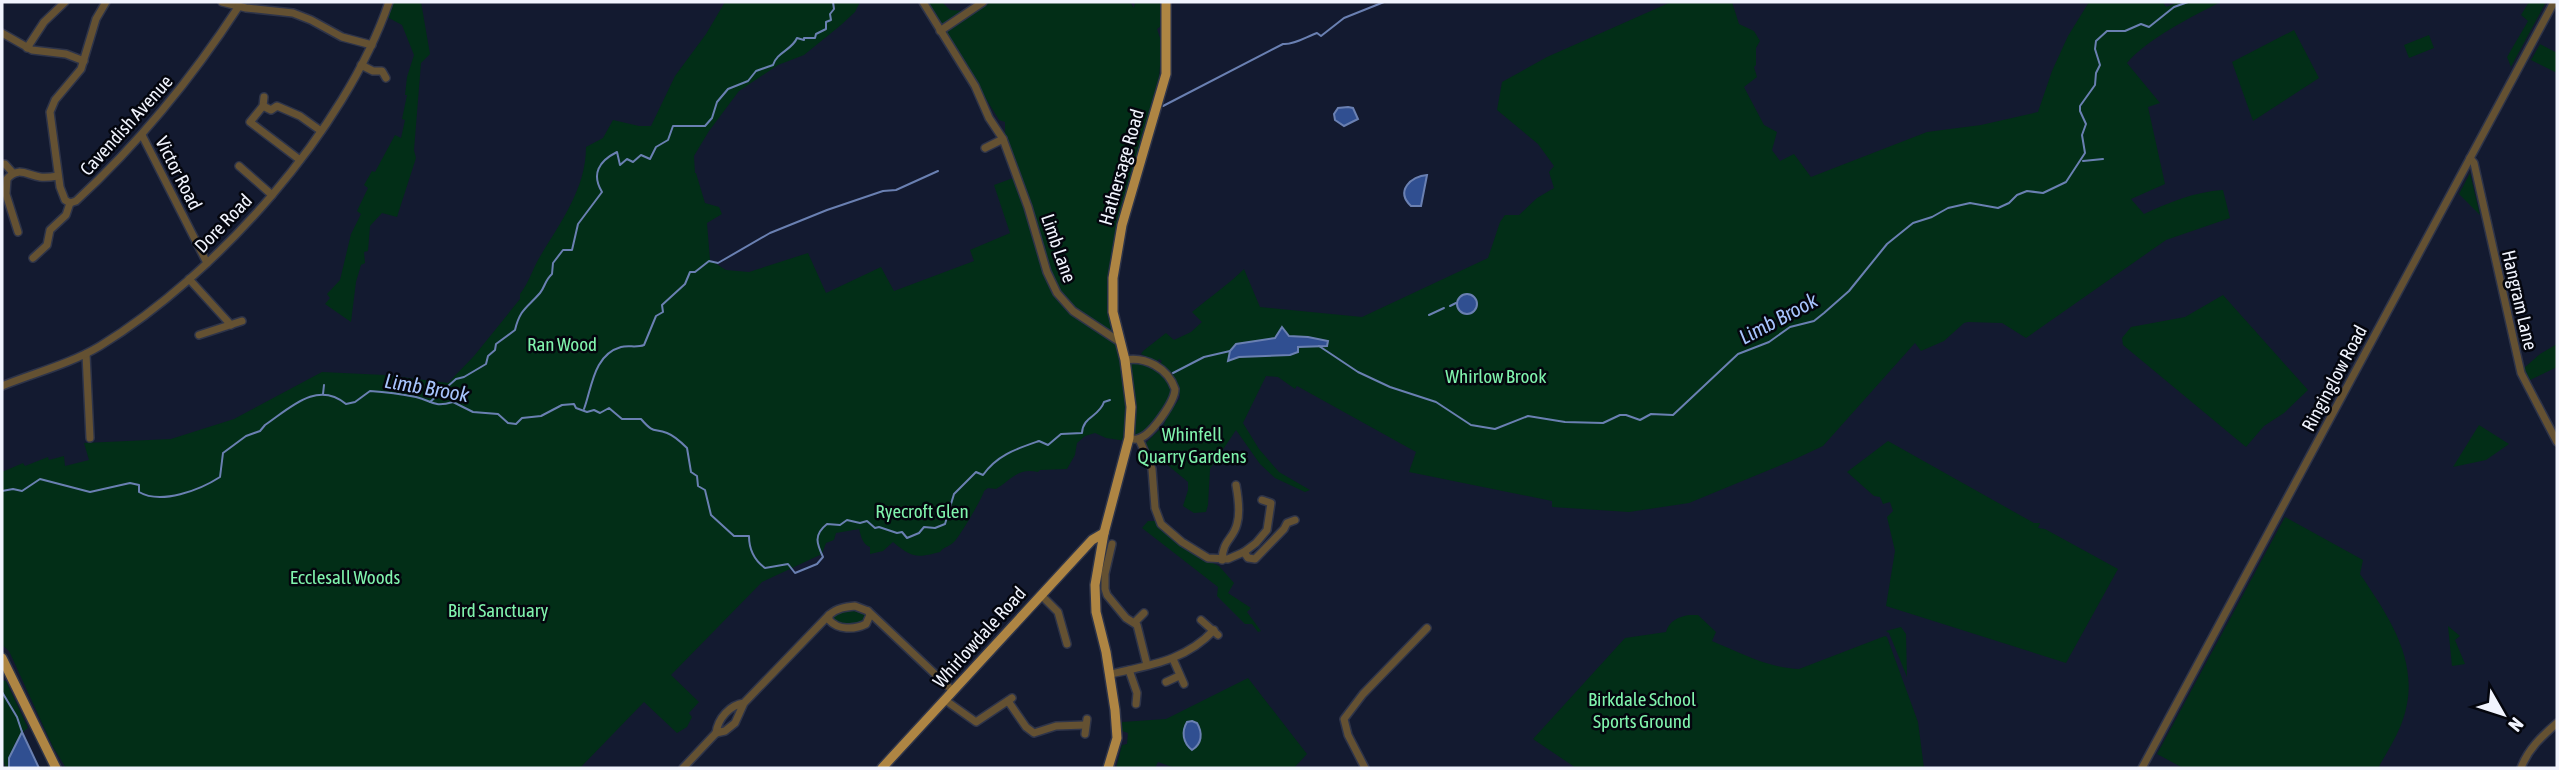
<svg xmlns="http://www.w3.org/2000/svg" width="2559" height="770" font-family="'Asap Condensed',sans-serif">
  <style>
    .green { fill: #022e17 }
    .water { fill: #304f91; stroke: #6a80b2; stroke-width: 2 }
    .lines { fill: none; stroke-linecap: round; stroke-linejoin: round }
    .stream { stroke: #6a80b2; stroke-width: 2 }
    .minor-casing { stroke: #2e3449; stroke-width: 10 }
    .major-casing { stroke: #2e3449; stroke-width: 12 }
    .minor { stroke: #645132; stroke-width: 7 }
    .major { stroke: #ae8543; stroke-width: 9 }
    .labels { text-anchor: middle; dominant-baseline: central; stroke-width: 5; stroke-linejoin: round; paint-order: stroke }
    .street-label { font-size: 19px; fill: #f1f4fe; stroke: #04060e }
    .park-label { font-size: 19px; fill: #80f4ad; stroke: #04060e }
    .water-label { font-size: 21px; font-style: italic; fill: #a7c4fd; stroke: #04060e }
  </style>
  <rect width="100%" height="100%" fill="#131a30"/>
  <g class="green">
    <path d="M393,2H421L430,54L421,63L414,150L416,158L397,217L382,213L370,226L368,251L364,252L365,263L361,265L356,282L351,322L325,304L330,298L327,294L340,280L351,234L361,214L357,211L368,188L364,185L372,171L375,172L395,135L401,138L405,120L402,119L407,95H405L407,77L414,55L402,25L387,17Z"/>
    <path d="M725,2H860L855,12L841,25L804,55L778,65L739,91L709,131L694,156L695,173H696L705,203L719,207L722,214L707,223L710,260L726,270L749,272L808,253L826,293L881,267L894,291L974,261L970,250L1010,233L994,185L1016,177L1055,296L1070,314L1111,340L1119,348L1128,409L1126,441L1106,438L1095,433L1085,436L1077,443L1075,455L1067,469L1040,470L1038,472C1018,467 1011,480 996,489L988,488L984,491C983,497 959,538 954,542C949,547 945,546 940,552C917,558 912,558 893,542L883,551L870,554V547C862,544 861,536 859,529L836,533L834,540L826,543L822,554L762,582L671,675L699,702L689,713L692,717L687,727L677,733L644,702L580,768H66L53,747L9,651L2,645V472L23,463L25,466L48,457L49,460L64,456L65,466L89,460L84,443L171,439L234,419L322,372L385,375L448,383L474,356L520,299V294C528,284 532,271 538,260C559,224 586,190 586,147L603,138L613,120L639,126H651L675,76L706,34Z"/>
    <path d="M927,2H942L950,10L964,11L942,27Z"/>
    <path d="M991,2H1130L1134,8L1135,2H1161V26L1157,29L1162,44L1159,77L1116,232L1109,267L1108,289L1112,334L1073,308L1058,288L1043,251L1046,247L1041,243L1027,191L1005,136V122L999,120L945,32Z"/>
    <path d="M1671,2H1732L1739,24L1754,31L1760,41L1756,48V65L1754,67L1757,77L1744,87L1764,125L1777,132L1772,150L1780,161L1794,154L1811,177L1927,132L1981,125L2038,112L2052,71L2068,36L2089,2H2163L2166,7L2178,2H2221C2194,15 2146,40 2127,63L2160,103L2148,107L2165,184L2131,199L2144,214C2170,202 2194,192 2223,190L2230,218L2166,240L2026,338L2002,323L1968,322L1964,323L1944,341L1921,351L1915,343L1823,446L1791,461L1689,503L1629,512L1552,507V501L1409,472L1416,452L1297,386L1295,389L1278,377L1266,376L1243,423L1259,449L1279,472L1310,490L1305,492L1275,478L1260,464L1236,430L1210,469L1208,505L1206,512L1194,513L1183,506L1188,490V482L1147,448L1146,443L1164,425L1167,416L1180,398V395H1175V380L1159,366L1162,361L1159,359L1157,362L1141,354L1143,351L1166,333L1174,340L1191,332L1202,322L1192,312C1209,298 1230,283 1244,269L1260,307L1362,317L1488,258L1500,222L1505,215H1519L1537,198L1554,188L1549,172L1554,166L1538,144L1497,110L1502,82L1547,57Z"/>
    <path d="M2529,2H2546L2511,67L2507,57L2528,21L2521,15Z"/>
    <path d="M2294,30L2319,78L2253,121L2232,62Z"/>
    <path d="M2429,35L2434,48L2409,58L2404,45Z"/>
    <path d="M2540,44L2557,53V73L2531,60Z"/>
    <path d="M2470,173L2480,215L2459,194Z"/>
    <path d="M2223,295L2308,390L2284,413L2264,426L2246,447L2123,345L2122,338L2131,327L2185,317Z"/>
    <path d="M2557,344V367L2530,380L2524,368L2540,354Z"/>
    <path d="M1132,362C1142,361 1150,366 1158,372C1187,394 1157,416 1141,436H1137L1133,432L1130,365Z"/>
    <path d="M2479,425L2509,444L2486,460L2453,467Z"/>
    <path d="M1888,441L2034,523H2040L2038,528L2045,529L2118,569L2066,663L1886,606L1895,551L1887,517L1893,511L1890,502L1883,504L1880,497L1874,496L1847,472Z"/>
    <path d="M2285,517L2363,560L2360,574C2391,620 2424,667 2401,725C2395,740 2386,754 2378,768H2183L2157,754Z"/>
    <path d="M1148,521H1155L1158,525L1189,551L1219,566L1234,583L1228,593L1251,608L1247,612L1261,631L1258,632L1252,624H1245L1217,596L1218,587L1142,528Z"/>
    <path d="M851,610L865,615L866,619L863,623L839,625L831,620L835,613Z"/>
    <path d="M1689,615H1698L1716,632L1712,641C1741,653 1768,668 1799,669L1885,636L1887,637L1918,722L1924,768H1576L1533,739L1625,638L1666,632C1669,621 1678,617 1689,615Z"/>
    <path d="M2448,626L2460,636L2455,640L2465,664L2452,666Z"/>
    <path d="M1901,627L1906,634L1907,677L1889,633L1886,631Z"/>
    <path d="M1248,678L1307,754L1294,768H1175L1158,762L1155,768H1116L1122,745L1127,744L1128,733L1122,731V722L1166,719Z"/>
    <path d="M2,680L6,681L28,728C16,736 9,754 9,768H6L2,757Z"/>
  </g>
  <g class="water">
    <path d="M1348,107L1353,108L1358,119L1344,126L1335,120L1334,114L1338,108Z"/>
    <path d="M1427,175L1421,206H1411C1395,191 1411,176 1427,175Z"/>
    <circle cx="1467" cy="304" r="10"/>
    <path d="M1282,327L1289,336L1308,337L1328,341L1327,346L1298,347V352L1290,355L1239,357L1228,361L1230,351L1236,344L1275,338Z"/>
    <path d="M1192,721L1197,723C1203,733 1202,744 1192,750C1183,743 1181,732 1187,722Z"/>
    <path d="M22,732L39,768H9V758Z"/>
  </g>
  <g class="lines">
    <g class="stream">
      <path d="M1163,106L1283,44C1293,45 1304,38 1317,33L1321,36L1344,18L1384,2"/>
      <path d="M2083,161L2103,159"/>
      <path d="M1450,306L1456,303"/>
      <path d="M1429,315L1444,308"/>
      <path d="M1319,346L1358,372L1390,387L1436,402L1471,425L1495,429L1528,416L1565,422L1603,423L1620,415H1626L1640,420L1651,414L1673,415L1738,354L1769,342L1790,327L1814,321L1824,313L1849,291L1887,244L1913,223L1932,217L1948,208L1970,203L1998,208L2009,203L2017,195L2027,191L2043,193L2066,182L2085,153L2082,135L2086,124L2080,111V106L2095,85L2096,73L2100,65L2095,49L2096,41L2107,31H2125L2141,24L2149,27L2174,7L2188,2"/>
      <path d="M1173,373L1204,357L1230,351"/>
      <path d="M323,394L324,385"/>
      <path d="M430,402L456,379L464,377L486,364L488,356L495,350L496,344L515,330C520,309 527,308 540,293C545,287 545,280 552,274L553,263L563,250H572L578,224L602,192C591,174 599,161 617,152L620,165L627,159L633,162L641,155L650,159L656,147L668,140L673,126H705L712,118L717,102L728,89L748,81L756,71L773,65C777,52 792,50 797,38L804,40V38H815L816,34L826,29V22L831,20L830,14L834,9L833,2"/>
      <path d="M584,409C592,388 593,355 621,347C628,345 637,348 644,345L656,316L663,312L662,305L685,284L690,272H695L709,261L718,263L770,233L827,210L883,191L896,190L938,171"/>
      <path d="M2,491L13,489L22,491L40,479L90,492L130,483L139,485V492C161,505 200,490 220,477L223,453L246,436L260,431L265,425C290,408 317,380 346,404L355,402L370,391C385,392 401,394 416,397C433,401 433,408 453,402L473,412L498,414L508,423L516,424L522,418L541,416L562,405L574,404L576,408L587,412L594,410L600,413L609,408L622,419H641C654,434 653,428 667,433C675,436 681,442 687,448L691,472L697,476L698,486L705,490L711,515L734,536H749C749,549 754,560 765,568L788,564L795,573L817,564L823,557C817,544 813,535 827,524L840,525L847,520L860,523L867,521L875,528L879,527L897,533L902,532L907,538L919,533L924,527L935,528L945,524L954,494L976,472L983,475C997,455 1016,449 1039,441L1048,445L1061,434L1082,433C1083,416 1099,417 1104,402L1110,400"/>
      <path d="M2,692L17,717L22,732"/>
    </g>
    <g class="minor-casing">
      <g id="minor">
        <path d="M222,2L246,8L293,13L311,20L342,37L372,45"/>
        <path d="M923,2L975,86L989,118L1003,139L1028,207L1047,272L1057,293L1073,311L1120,342"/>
        <path d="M940,31L983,2"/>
        <path d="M2,33L32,50L66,54L84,61"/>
        <path d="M27,48L44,22L65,2"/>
        <path d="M361,65L373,71H382L386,78"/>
        <path d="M264,97L263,106L250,122L300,160"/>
        <path d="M263,106L271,110L277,106L300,116L321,131"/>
        <path d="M142,135L207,263"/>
        <path d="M985,148L1003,139"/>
        <path d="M2470,158L2474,163L2521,373L2557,442"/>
        <path d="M2,164H5L13,173"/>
        <path d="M239,166L272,195"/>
        <path d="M70,203L65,200L60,187L50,112L55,100L81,69L96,19L106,2"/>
        <path d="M18,232L6,194L7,179C18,166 27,175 40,177C46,178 52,177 58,176"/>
        <path d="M33,258L47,245L50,230L66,215L70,203L76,201C139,143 192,78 239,6"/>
        <path d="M189,279L231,325"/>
        <path d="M199,335L242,321"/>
        <path d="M86,354L90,438"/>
        <path d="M1125,360C1145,356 1168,368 1175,389C1175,401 1152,434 1140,438C1137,440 1132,439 1129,438"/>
        <path d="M2,386C34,373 70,364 100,346C216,275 345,131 389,2"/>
        <path d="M1139,439L1152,469L1155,508L1161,524L1182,542L1208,558L1228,559L1244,552L1256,543L1267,530L1271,503L1262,500"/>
        <path d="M1112,544L1105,574V589L1107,595L1126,618L1137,625L1147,665"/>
        <path d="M1244,552L1248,558L1255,559L1284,529L1287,523L1295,520"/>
        <path d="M1222,560C1223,539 1233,540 1237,524C1240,514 1238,496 1236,485"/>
        <path d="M1041,595L1058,612L1067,644"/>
        <path d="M855,606L868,611L870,615L866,624C854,630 838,630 829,620V615C837,608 845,607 855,606Z"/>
        <path d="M868,611L953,691"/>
        <path d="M1201,620L1218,635"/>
        <path d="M1135,622L1144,613"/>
        <path d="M1173,659L1184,684"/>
        <path d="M1129,670L1137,693L1136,704"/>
        <path d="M1111,674C1150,665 1185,661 1214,630"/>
        <path d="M1166,682L1179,676"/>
        <path d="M945,700L976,722L1012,698"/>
        <path d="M1008,701L1026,727L1034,733L1056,726L1085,725"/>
        <path d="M744,703C730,705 718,718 716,733L725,731L735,723L744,703L829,615"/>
        <path d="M1085,734L1087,719"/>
        <path d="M683,768L716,733"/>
        <path d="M1365,768L1348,735L1344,719L1363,694L1427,628"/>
        <path d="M2142,768L2554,2"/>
        <path d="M2521,768C2528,749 2542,736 2557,723"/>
      </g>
    </g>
    <g class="major-casing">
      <g id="major">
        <path d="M2,658L56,768"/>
        <path d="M882,768L1092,540L1104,533"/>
        <path d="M1108,768L1117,738L1115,710L1106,652L1096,612L1095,585L1104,533L1129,438L1131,407L1125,360L1113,312V278L1122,225L1166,74V2"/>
      </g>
    </g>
    <use href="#minor" class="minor"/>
    <use href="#major" class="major"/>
  </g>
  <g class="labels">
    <g class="street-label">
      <text transform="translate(126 125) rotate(-48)">Cavendish Avenue</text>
      <text transform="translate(1121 167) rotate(-74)">Hathersage Road</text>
      <text transform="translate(179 173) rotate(63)">Victor Road</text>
      <text transform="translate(223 223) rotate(-46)">Dore Road</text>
      <text transform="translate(1059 248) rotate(71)">Limb Lane</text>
      <text transform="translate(2520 300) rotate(77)">Hangram Lane</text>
      <text transform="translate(2334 378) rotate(-62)">Ringinglow Road</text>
      <text transform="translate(979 637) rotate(-48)">Whirlowdale Road</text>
    </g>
    <g class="park-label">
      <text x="562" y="344">Ran Wood</text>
      <text x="1496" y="376">Whirlow Brook</text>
      <text x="1192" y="434">Whinfell<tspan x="1192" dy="22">Quarry Gardens</tspan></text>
      <text x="922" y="511">Ryecroft Glen</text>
      <text x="345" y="577">Ecclesall Woods</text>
      <text x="498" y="610">Bird Sanctuary</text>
      <text x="1642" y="699">Birkdale School<tspan x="1642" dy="22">Sports Ground</tspan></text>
    </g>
    <g class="water-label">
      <text transform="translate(1778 318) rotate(-28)">Limb Brook</text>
      <text transform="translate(427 387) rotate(10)">Limb Brook</text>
    </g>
  </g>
  <rect width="2559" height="770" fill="none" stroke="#f1f4fe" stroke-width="7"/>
  <g transform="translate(2503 714) rotate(129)" stroke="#04060e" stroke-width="5" paint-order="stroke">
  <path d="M0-5L12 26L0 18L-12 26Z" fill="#f1f4fe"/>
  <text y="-10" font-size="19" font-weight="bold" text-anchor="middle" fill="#f1f4fe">N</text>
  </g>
</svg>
